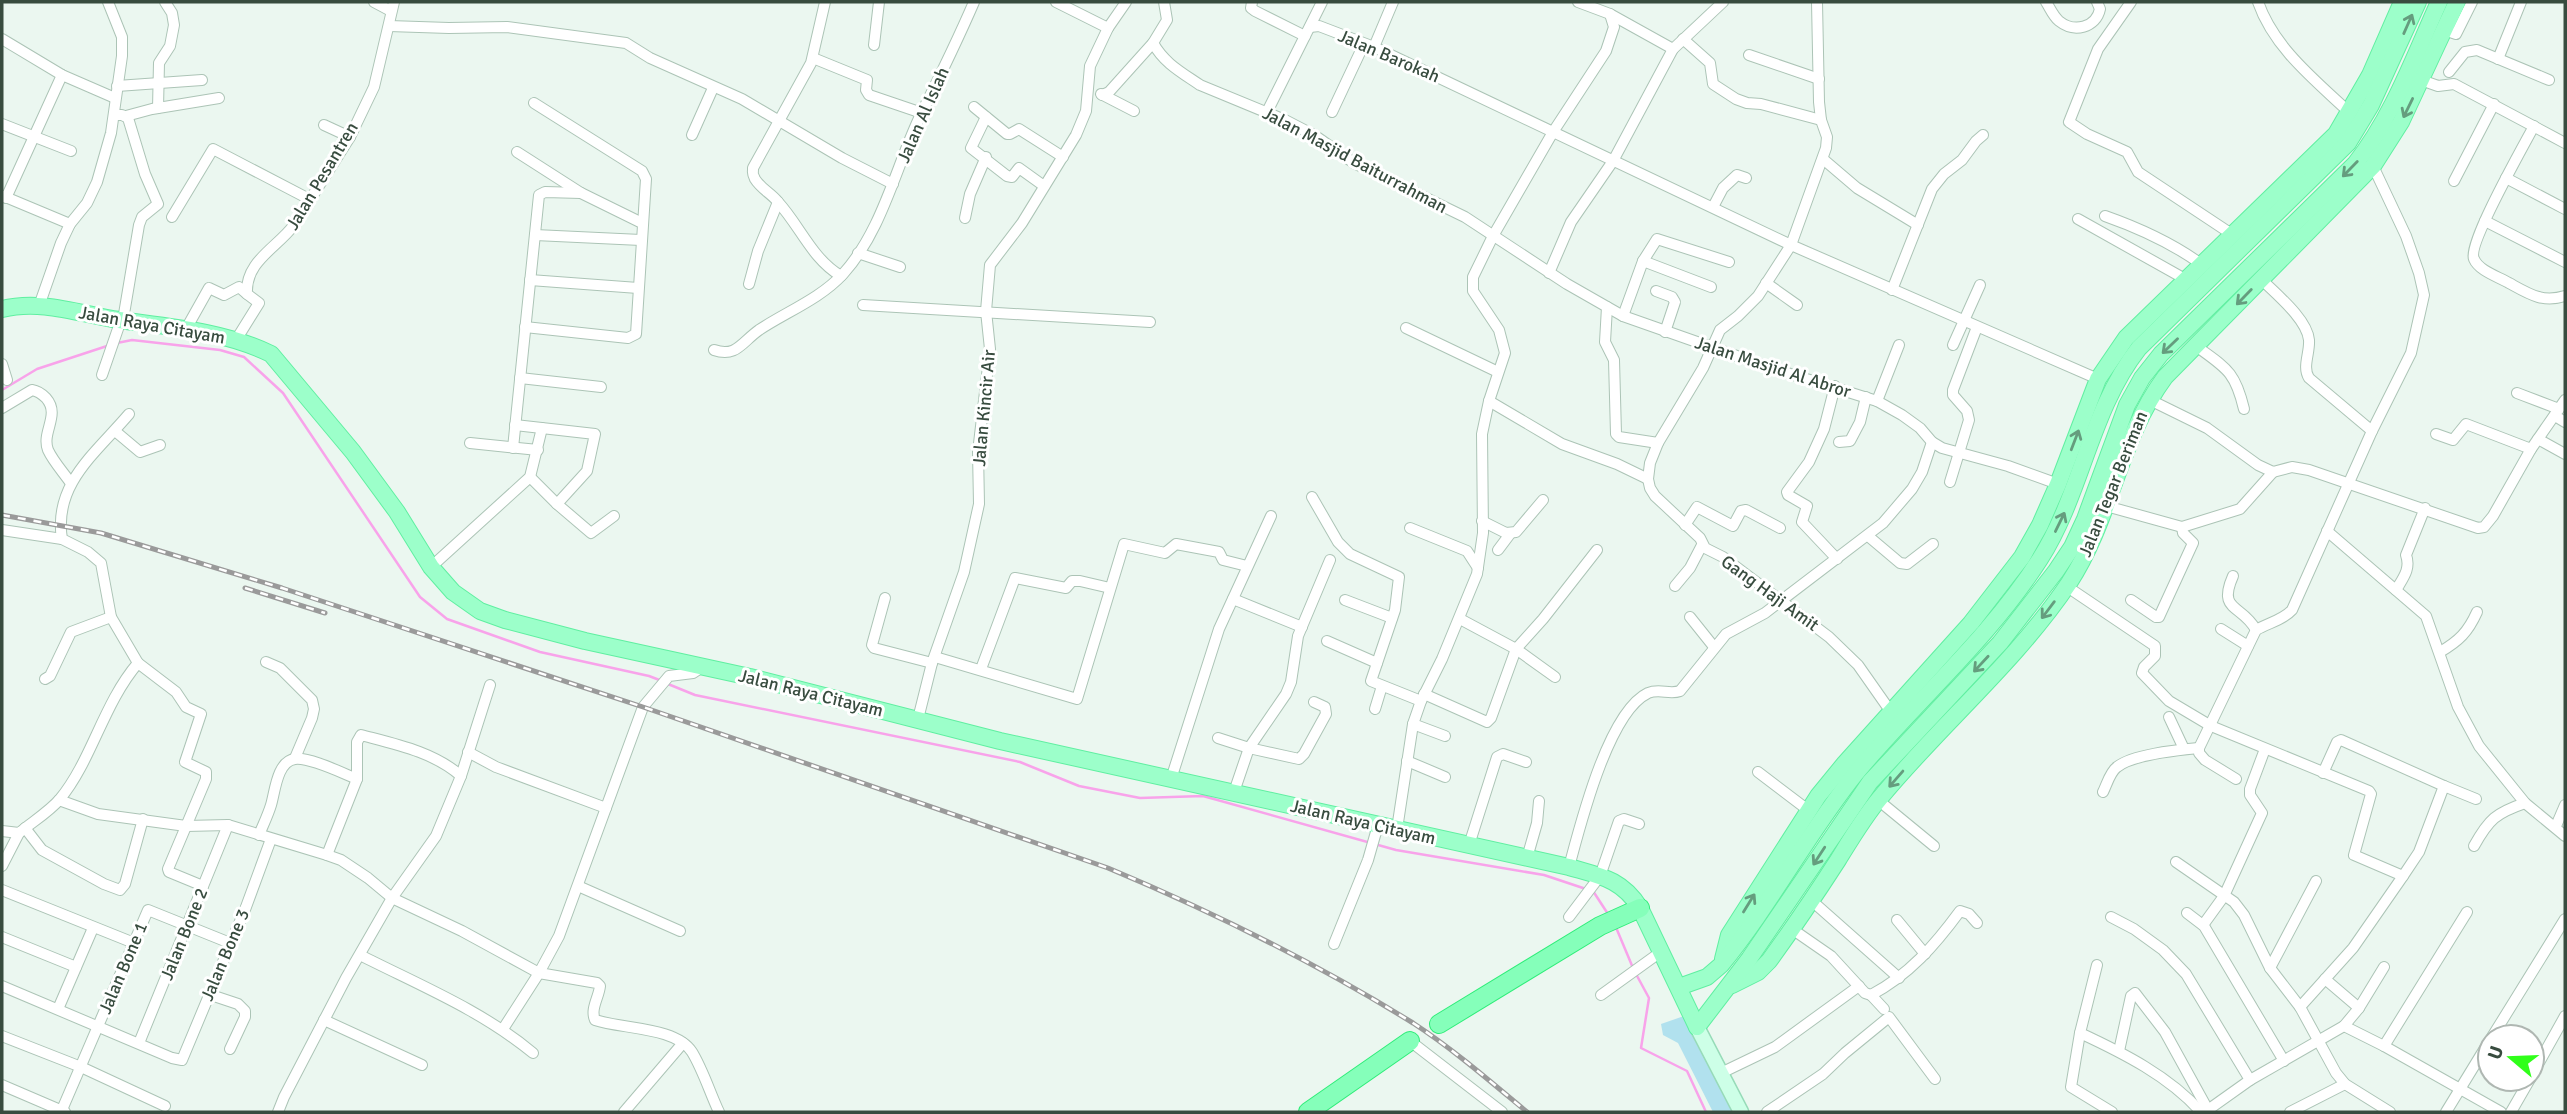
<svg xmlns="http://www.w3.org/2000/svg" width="2567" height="1114" font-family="Signika,sans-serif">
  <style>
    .green { fill: #b1e1ee }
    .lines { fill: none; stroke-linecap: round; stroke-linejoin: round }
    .stream { stroke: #f8a3ea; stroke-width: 2.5 }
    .minor-casing { stroke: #acc4b6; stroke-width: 12 }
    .secondary-casing { stroke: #97dbb8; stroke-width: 17 }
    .primary-casing { stroke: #60efa1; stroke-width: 18 }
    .trunk-casing { stroke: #2fed79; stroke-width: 20 }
    .minor { stroke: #fff; stroke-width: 10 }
    .secondary { stroke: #cdffe7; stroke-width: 14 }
    .primary { stroke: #9cffca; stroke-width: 16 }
    .trunk { stroke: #85ffba; stroke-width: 18 }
    .rail-casing { stroke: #9a9a9a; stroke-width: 5 }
    .rail { stroke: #fff; stroke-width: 2.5; stroke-dasharray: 8; stroke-linecap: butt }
    .oneway { stroke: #659d7e }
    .labels { text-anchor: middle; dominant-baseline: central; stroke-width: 6; stroke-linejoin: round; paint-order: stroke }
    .street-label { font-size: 18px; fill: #384c3f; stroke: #fff }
  </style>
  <rect width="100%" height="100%" fill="#ebf7f0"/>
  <path class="green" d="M1684,1016H1688L1733,1112H1713L1678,1043L1663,1035L1661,1024Z"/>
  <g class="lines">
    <g class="stream">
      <path d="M117,343L132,340L220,350L244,357L283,393L420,597L447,619L540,652L649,676L662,681"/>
      <path d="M2,390L37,369L107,346"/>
      <path d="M668,684L695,695L1020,762L1079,786L1140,798L1203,796L1396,850L1544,875L1586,889"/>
      <path d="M1593,891L1608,914"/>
      <path d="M1615,925L1633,968"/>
      <path d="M1636,974L1649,998L1641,1048L1687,1071L1706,1112"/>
    </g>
    <g class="minor-casing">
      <g id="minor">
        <path d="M374,2L391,11"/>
        <path d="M825,2L811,63L753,168C753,175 752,173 755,179C761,189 771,193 778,202C800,226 812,259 841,276"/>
        <path d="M1056,2L1108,28"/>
        <path d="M1164,2L1167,20L1153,43C1164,63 1181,72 1200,85L1285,120L1314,135L1354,163L1465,217L1567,284L1623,316L1768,367L1877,401L1902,415L1920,428L1932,442L1942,448L2008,466L2058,484"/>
        <path d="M1252,2L1251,8L1255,11L1305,36"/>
        <path d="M1578,2L1610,14L1673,49"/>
        <path d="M1817,2L1819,102L1821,120L1827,137L1826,148L1791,245L1758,296L1738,316L1720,330L1703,368L1658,443L1650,463L1648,479L1650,488L1655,496L1700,538L1705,548L1723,557L1829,637L1858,665L1891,712"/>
        <path d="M2046,2C2050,8 2053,16 2059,21C2074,33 2096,28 2100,9L2097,2"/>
        <path d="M2131,2L2098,49L2069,122L2087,134L2127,152L2138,172L2233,235"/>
        <path d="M2258,2C2274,48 2315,80 2350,113"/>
        <path d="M389,26L449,28L507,27L626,43L650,58L742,99L842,158L893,184"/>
        <path d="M1310,27L1319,26L1374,47L1791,245L2098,379"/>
        <path d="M2444,30L2456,34L2472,2"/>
        <path d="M2,39L62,75L115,98"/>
        <path d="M1683,39L1710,63L1713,84L1736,99L1747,103L1761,104L1821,120"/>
        <path d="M874,45L879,2"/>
        <path d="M1374,47L1393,2"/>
        <path d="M1749,55L1819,79"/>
        <path d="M813,58L867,80L866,90L869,95L922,113"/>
        <path d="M2498,59L2521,2"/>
        <path d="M2449,72L2465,52L2477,50L2549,80"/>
        <path d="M2421,80L2438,86L2454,84L2565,143"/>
        <path d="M117,86L202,80"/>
        <path d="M1101,94L1134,111"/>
        <path d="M1102,95L1109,92L1153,43"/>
        <path d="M974,107L1007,134H1010L1019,129L1063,157"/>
        <path d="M158,108L159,63L170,46L174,25L172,13L165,2"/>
        <path d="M1267,112L1322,2"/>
        <path d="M1332,112L1364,44"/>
        <path d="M114,115H122L128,118L145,174L158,204L142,217L139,225L123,320"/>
        <path d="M126,116L152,109L219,98"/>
        <path d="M986,117L971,148L1007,176L1012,177L1019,168L1044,186"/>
        <path d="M2,124L71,151"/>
        <path d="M324,125L350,137"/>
        <path d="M2534,126C2524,145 2467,245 2474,259C2479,271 2499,277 2509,283C2529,294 2542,303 2565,296"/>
        <path d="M692,135L713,88"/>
        <path d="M517,152L581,193L642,223"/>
        <path d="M1823,159L1857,188L1918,225"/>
        <path d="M2506,178L2565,209"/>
        <path d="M2454,181L2494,104"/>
        <path d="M3,196L70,224"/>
        <path d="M6,198L62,75"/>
        <path d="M1713,207L1723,188L1737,175L1746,178"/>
        <path d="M2105,216C2139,228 2172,243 2201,264"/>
        <path d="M172,217L213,149L309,199"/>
        <path d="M965,218L970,194L986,157"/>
        <path d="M2078,219L2185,279"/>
        <path d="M2485,221L2565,262"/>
        <path d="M535,235L641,240"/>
        <path d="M858,253L900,267"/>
        <path d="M1643,261L1711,287"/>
        <path d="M1549,273L1571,222L1613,161L1673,49L1723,2"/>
        <path d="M2261,279C2276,294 2307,319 2309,340C2310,353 2302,367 2309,378L2372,431"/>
        <path d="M530,280L638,288"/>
        <path d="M1766,283L1797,305"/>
        <path d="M749,284L758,251L778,202"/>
        <path d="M1892,290L1932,189L1944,174L1962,160L1976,141L1983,135"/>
        <path d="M1656,291L1672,297L1675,302L1665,332"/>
        <path d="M863,305L1150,322"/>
        <path d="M39,306L61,243L70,224L87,203L97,182L111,133L122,56V37L108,2"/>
        <path d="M1607,307L1605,342L1614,360L1616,434L1619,437L1658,443"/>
        <path d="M1623,316L1643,261L1657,239L1729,262"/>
        <path d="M525,327L628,338L636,334L646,179L642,171L534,103"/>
        <path d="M1406,328L1498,372"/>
        <path d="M186,329L209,288L224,295L239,287L247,294"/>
        <path d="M236,340L259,303L247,294C245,261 277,248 294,225L350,137L374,87L394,2"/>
        <path d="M1953,345L1980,285"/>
        <path d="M2196,346C2226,368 2235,371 2244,409"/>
        <path d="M714,350C736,358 742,342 759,330C786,312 820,299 843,274C883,230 896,165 922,112C940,76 958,39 974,2"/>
        <path d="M2,364L7,380"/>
        <path d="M102,375L121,320"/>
        <path d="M520,378L601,387"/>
        <path d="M1835,386L1824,429L1809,462L1787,492L1788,495L1807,506L1802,522L1837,559"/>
        <path d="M2517,393L2559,409"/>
        <path d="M2148,399L2207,428L2258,465L2273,472L2292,467L2309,470L2478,528L2484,527L2493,516L2531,449L2565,400"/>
        <path d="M1489,401L1562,444L1617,464L1648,479"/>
        <path d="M1877,401L1899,345"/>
        <path d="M2,408L32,390C38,391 41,393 46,398C61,415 41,432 48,450C53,461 63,472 70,482"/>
        <path d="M2555,416L2565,422"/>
        <path d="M515,425L595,434L587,471L557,504L530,477"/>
        <path d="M115,431L140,452L160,445"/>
        <path d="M2436,434L2453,440L2466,424L2531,449"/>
        <path d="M2538,439L2565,454"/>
        <path d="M1839,442L1850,441L1860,422L1866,397"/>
        <path d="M470,443L538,450"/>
        <path d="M513,448L539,195L545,192L581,193"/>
        <path d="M1950,482L1969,420L1967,411L1953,395V390L1977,327"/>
        <path d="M1312,497L1338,542L1350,554L1399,577L1395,610L1371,681L1421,701"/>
        <path d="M557,504L591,533L614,516"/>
        <path d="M2106,506L2182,527"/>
        <path d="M1482,521L1506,533L1516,532L1543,500"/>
        <path d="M1685,525L1697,507L1733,526L1741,511L1746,510L1780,528"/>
        <path d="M1410,528L1467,551L1478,568"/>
        <path d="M2,530L62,539"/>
        <path d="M2327,531L2426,616L2458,707L2479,746L2525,803L2565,836"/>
        <path d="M1868,536L1900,563L1907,564L1933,544"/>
        <path d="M1498,550L1510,534"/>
        <path d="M431,567L530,477L542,428"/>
        <path d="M2233,576C2217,612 2242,604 2256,630"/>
        <path d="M1675,586L1690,568L1702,545"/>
        <path d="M2066,586L2155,646V656L2144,667L2142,673L2169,701L2211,726L2369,791L2371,794L2354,855L2403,876"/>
        <path d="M2396,590C2403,578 2411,569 2406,555L2425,508"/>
        <path d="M885,598L872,645L874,648L932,663"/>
        <path d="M1233,599L1302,627"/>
        <path d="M1345,600L1392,618"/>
        <path d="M2131,600L2156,617H2159L2193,543L2183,533L2182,527L2240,509L2273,472"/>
        <path d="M1690,617L1714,647"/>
        <path d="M1460,619L1516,649L1555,677"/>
        <path d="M2221,629L2248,646"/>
        <path d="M1327,641L1377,663"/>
        <path d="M2440,652C2459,641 2468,632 2477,612"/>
        <path d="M935,657L1077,699L1124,544L1165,553L1176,544L1219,552L1223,560L1247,566"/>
        <path d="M266,662L280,668L312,700L314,709L312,718L295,758"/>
        <path d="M138,663L176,692L186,707L201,714L185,762L206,772V779L168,869L169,872L203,886"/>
        <path d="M981,669L1015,578L1066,588L1072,581H1080L1110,588"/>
        <path d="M45,679L50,676L71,632L111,617"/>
        <path d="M1424,694L1487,722L1491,718L1516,649L1543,619L1597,550"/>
        <path d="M1375,709L1382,686"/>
        <path d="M2169,717L2184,749"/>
        <path d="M918,719L932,663L964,572L979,504L978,452L990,349L986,311L990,265L1022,223L1076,135L1086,111L1090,66L1108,28L1126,2"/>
        <path d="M1413,724L1445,736"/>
        <path d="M1218,738L1249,748L1286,694L1291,682L1298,636L1330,560"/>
        <path d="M468,752L496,767L606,808"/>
        <path d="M1407,761L1445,777"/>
        <path d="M1758,772L1808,810"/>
        <path d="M2323,773L2337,742L2341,740L2444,786"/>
        <path d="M1171,779L1219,629L1271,516"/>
        <path d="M2236,779L2205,760L2199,753V748L2256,630C2268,623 2283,620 2292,610L2372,431L2411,353L2424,295L2419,273L2406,236L2373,166"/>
        <path d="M1234,792L1249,748L1299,759L1304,754L1326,714L1325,707L1314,702"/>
        <path d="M2103,792C2107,784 2110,772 2117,767C2133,754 2179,750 2199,748"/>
        <path d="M59,800L98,814L186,826L228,825L327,855L341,860L368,878L392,898L462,931L539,973L597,983L600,986C599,997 590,1009 595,1020C622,1029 676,1027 692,1052C703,1070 710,1093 719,1112"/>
        <path d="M1878,800L1934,846"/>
        <path d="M2556,826L2565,805"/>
        <path d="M25,828L42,850L104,884L120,890L125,884L143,819"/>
        <path d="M1397,829L1413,724L1421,701L1442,659L1477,574L1483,533L1482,434L1489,401L1505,353L1499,330L1473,291V277L1493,236L1553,132L1606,51L1614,27L1610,14"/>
        <path d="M2,831L19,833C32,822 49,812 60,799C92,760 103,704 138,663L111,617L101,563L88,552L62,539C53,484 96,453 129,414"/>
        <path d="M259,835C263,825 268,815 271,805C275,792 277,761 295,759C310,757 342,773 357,779"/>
        <path d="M1469,845L1497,757L1503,754L1526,762"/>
        <path d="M2474,846C2489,819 2496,813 2525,803"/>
        <path d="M327,855L357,779V742L361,735C395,744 434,752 461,776"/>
        <path d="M1527,858L1537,823L1539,801"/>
        <path d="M2176,862L2234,902L2244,915L2270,968L2300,1007L2336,1073L2345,1084L2390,1112"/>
        <path d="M2,866L19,833"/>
        <path d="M1569,867C1580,826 1608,712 1648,693C1660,688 1669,695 1680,691L1726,634L1765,613L1883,523L1912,489L1922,472L1932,442"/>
        <path d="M578,886L680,931"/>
        <path d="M2,890L134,943"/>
        <path d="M1812,901L1899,978"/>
        <path d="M2187,913L2204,926L2284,1061"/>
        <path d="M1569,917L1600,876L1619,821L1624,819L1639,824"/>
        <path d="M2111,917L2134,929L2163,950L2186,974L2250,1080"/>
        <path d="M1897,920L1925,954"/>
        <path d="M2203,925L2224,896L2262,813L2250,795V789L2265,749"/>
        <path d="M1792,929L1831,956L1865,993L1871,995C1909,975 1935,945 1960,911L1969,914L1977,923"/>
        <path d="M2,937L76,967"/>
        <path d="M1334,944L1368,860L1378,825"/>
        <path d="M360,955C419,985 481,1010 533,1053"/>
        <path d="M2097,965L2080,1033C2123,1053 2169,1076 2201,1112"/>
        <path d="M2270,968L2316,881"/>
        <path d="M2325,979L2359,1008"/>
        <path d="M2,986L172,1058L182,1060L246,907L271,839"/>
        <path d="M208,994L238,1004L245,1011V1017L230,1049"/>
        <path d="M1601,995L1662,951"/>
        <path d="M1871,995L1884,1009"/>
        <path d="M2300,1007L2353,948L2403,876L2419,852L2444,786L2476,799"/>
        <path d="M58,1009L93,928"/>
        <path d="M324,1020L422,1065"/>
        <path d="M2344,1026L2359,1008L2384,967"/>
        <path d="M503,1029L539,973L559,936L643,707L669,676L693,673L702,667"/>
        <path d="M2080,1033L2071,1087L2112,1112"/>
        <path d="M2,1036L81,1067L165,1106"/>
        <path d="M2492,1037L2565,919"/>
        <path d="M1410,1041L1502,1112"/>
        <path d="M139,1043L228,825"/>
        <path d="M2384,1046L2467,912"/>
        <path d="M2119,1051L2131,996L2135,993L2165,1032L2208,1110"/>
        <path d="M1721,1073L1775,1047L1859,986"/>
        <path d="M2532,1075L2565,1016"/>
        <path d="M2,1085L65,1112"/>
        <path d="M61,1112L148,910L230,943"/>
        <path d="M278,1112L284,1097L346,978L392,898L436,836L461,776L490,685"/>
        <path d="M624,1112L683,1043"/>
        <path d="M1767,1112L1823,1074L1845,1053L1889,1017L1935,1079"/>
        <path d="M2205,1112L2250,1080L2344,1026L2384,1046L2501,1112"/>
        <path d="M2290,1112L2345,1084"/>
        <path d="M2446,1112L2490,1040"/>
        <path d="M2511,1112L2530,1079"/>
      </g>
    </g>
    <g class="secondary-casing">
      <path id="secondary" d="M1697,1027L1741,1112"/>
    </g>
    <g class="primary-casing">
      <g id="primary">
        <path d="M2,309C41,299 80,314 119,320C170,327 224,331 271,354L353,452L397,512L431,567L453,592L480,611L505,620L585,641L750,677L1000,741L1569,867C1600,876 1622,879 1640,908L1697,1027"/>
        <path d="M1723,959L1729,935L1818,796L1845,763L1971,623L2022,557L2040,525L2058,484L2098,379L2126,338L2336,134L2370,75L2402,2"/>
        <path d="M1732,985L1758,972L1769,961C1793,928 1816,894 1838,860C1851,839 1864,817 1880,798C1941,724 2015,663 2069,583C2111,519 2119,439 2165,377L2373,166L2401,122L2457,2"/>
        <path d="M1679,987L1707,977L1721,965C1771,904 1807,834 1856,773C1916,701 1989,639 2040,559C2082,493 2090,410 2139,348L2348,143L2371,105L2418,2"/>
        <path d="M1697,1027L1749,959L1870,782L2000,643L2056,571L2072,547L2085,519L2127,405L2142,378L2161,354L2355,164C2393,116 2414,57 2439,2"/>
      </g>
    </g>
    <g class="trunk-casing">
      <g id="trunk">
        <path d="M1439,1024L1600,926L1640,908"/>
        <path d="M1308,1112L1410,1041"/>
      </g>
    </g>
    <use href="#minor" class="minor"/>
    <use href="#secondary" class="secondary"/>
    <use href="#primary" class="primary"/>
    <use href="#trunk" class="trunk"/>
    <g class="rail-casing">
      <g id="rail">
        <path d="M2,515L101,533L282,588L643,707L1108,868C1213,912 1316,963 1413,1023C1453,1049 1491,1082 1527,1112"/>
        <path d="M245,588L325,613"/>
      </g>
    </g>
    <use href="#rail" class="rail"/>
  </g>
  <defs><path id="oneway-shaft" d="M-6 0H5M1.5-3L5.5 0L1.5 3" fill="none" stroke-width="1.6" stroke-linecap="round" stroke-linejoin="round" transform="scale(1.75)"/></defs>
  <g class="oneway">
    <use href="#oneway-shaft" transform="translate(2408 24) rotate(-66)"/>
    <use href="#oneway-shaft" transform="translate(2408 108) rotate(116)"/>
    <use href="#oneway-shaft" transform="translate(2350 169) rotate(134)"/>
    <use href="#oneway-shaft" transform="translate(2244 297) rotate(134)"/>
    <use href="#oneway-shaft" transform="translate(2170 346) rotate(136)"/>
    <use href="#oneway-shaft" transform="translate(2075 440) rotate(-69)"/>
    <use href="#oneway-shaft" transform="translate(2060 522) rotate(-64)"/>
    <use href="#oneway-shaft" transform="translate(2048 610) rotate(127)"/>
    <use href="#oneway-shaft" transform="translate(1981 664) rotate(133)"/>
    <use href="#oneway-shaft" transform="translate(1896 779) rotate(131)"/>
    <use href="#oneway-shaft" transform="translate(1819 856) rotate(123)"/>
    <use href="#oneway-shaft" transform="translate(1749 903) rotate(-58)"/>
  </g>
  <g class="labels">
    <g class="street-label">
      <text transform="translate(1389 56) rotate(23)">Jalan Barokah</text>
      <text transform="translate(923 115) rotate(-66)">Jalan Al Islah</text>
      <text transform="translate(1355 160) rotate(28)">Jalan Masjid Baiturrahman</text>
      <text transform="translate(322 176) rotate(-59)">Jalan Pesantren</text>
      <text transform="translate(152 325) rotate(10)">Jalan Raya Citayam</text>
      <text transform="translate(1773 367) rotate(18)">Jalan Masjid Al Abror</text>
      <text transform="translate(984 408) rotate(-85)">Jalan Kincir Air</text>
      <text transform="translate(2113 484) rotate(-68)">Jalan Tegar Beriman</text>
      <text transform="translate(1770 593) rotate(36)">Gang Haji Amit</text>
      <text transform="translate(811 693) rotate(14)">Jalan Raya Citayam</text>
      <text transform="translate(1363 822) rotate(13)">Jalan Raya Citayam</text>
      <text transform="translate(184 934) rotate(-68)">Jalan Bone 2</text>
      <text transform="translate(225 955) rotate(-67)">Jalan Bone 3</text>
      <text transform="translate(123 968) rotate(-67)">Jalan Bone 1</text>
    </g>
  </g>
  <rect width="2567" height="1114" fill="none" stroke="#384c3f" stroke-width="7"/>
  <g transform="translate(2511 1058) rotate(289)"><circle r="33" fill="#ffffff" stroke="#afb7b2" stroke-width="2"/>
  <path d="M0-5L12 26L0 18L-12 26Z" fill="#30ff1a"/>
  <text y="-10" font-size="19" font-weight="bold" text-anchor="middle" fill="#384c3f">U</text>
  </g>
</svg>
